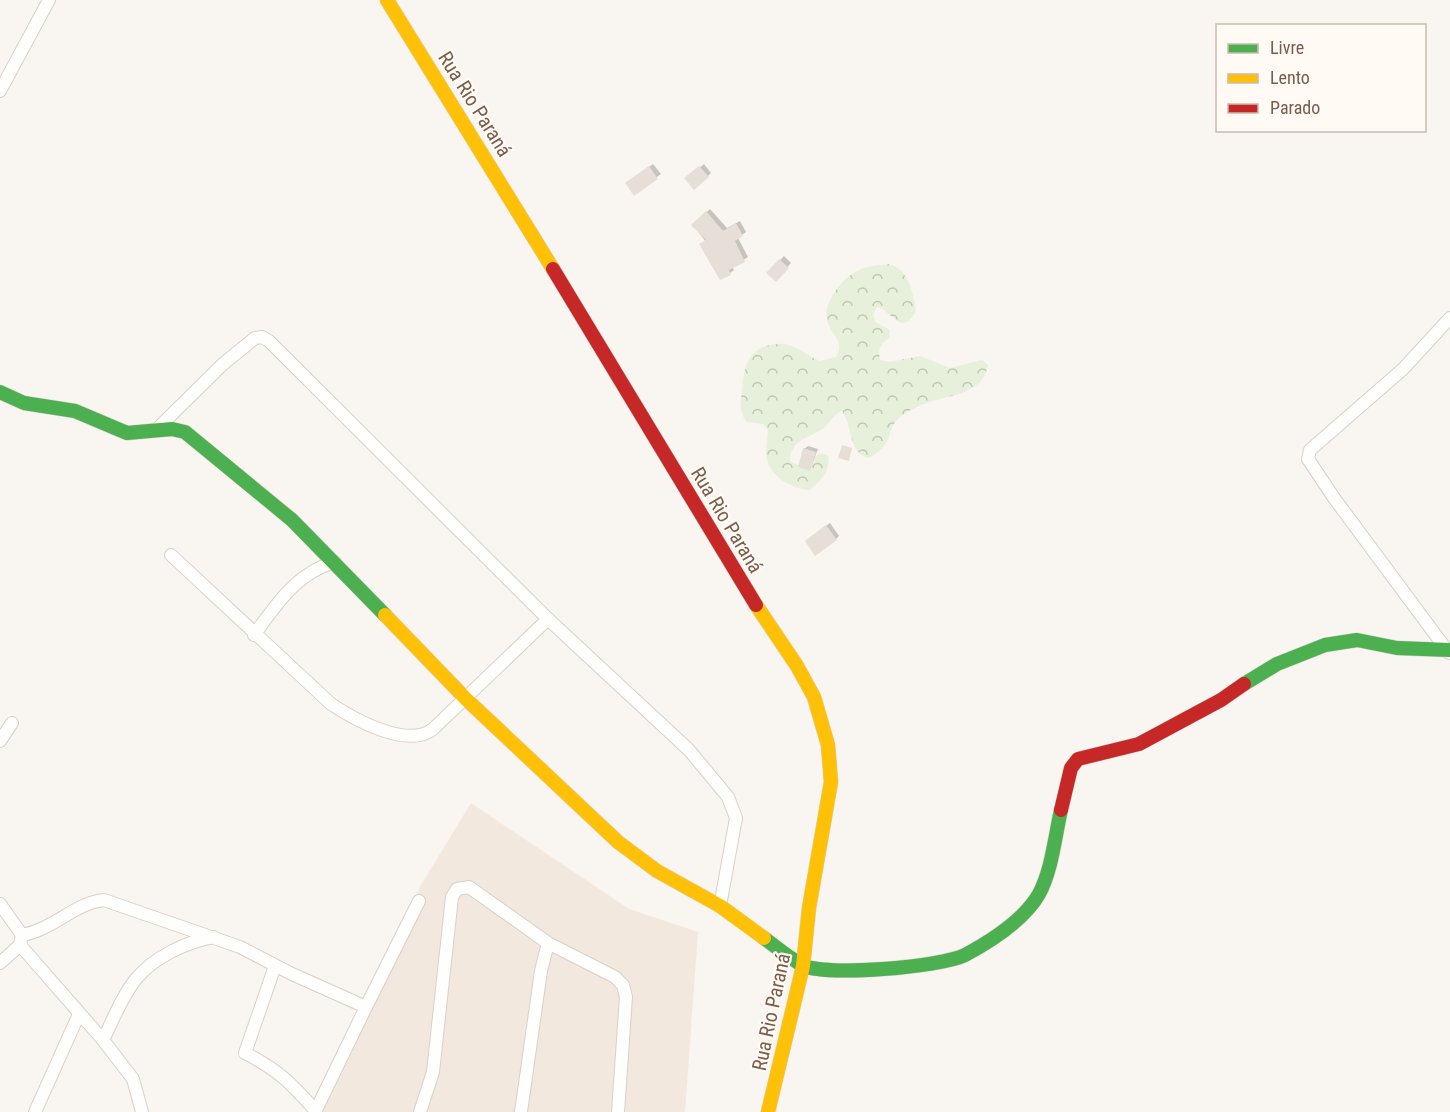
<svg xmlns="http://www.w3.org/2000/svg" width="1450" height="1112" font-family="'Roboto Condensed',sans-serif">
  <style>
    .residential { fill: #f2e8de }
    .forest { fill: url(#forest-crowns) }
    .shadow { fill: #0003 }
    .building { fill: #e6ded7 }
    .lines { fill: none; stroke-linecap: round; stroke-linejoin: round }
    .street-casing { stroke: #d7d1cb; stroke-width: 14 }
    .fast-casing { stroke: #d9d2cb; stroke-width: 15 }
    .slow-casing { stroke: #d9d2cb; stroke-width: 15 }
    .jam-casing { stroke: #d9d2cb; stroke-width: 15 }
    .street { stroke: #fefefd; stroke-width: 12 }
    .fast { stroke: #4caf50; stroke-width: 14 }
    .slow { stroke: #ffc107; stroke-width: 14 }
    .jam { stroke: #c62828; stroke-width: 14 }
    .labels { text-anchor: middle; dominant-baseline: central; stroke-width: 4.5; stroke-linejoin: round; paint-order: stroke }
    .street-label { font-size: 20px; fill: #7a5c4d; stroke: #fffaf3 }
  </style>
  <defs>
    <pattern id="forest-crowns" width="20" height="18" patternUnits="userSpaceOnUse" patternTransform="scale(1.5)"><rect width="20" height="18" fill="#e7f0db"/><path d="M2 6a3 3 0 1 1 6 0M12 15a3 3 0 1 1 6 0" fill="none" stroke="#c0c6b4"/></pattern>
  </defs>
  <rect width="100%" height="100%" fill="#f9f5f0"/>
  <path class="residential" d="M471,803L629,909L698,932L685,1112H320L319,1093L421,885Z"/>
  <path class="forest" d="M889,264C909,269 913,293 916,311C901,338 893,311 877,307L873,314L875,322L890,330L889,338C880,344 878,349 880,360L889,362L920,356L950,368L982,360L988,365C982,398 943,394 919,406C913,409 904,413 899,418C884,432 897,441 869,458C848,454 853,426 842,411C831,415 830,425 821,430C806,439 790,441 790,462L799,465L821,453L828,456C831,471 821,480 810,490C791,489 767,475 766,453C766,446 768,438 768,430L763,424L747,422C739,412 740,404 742,391C744,368 747,346 777,344C794,342 804,355 820,361L836,357C846,340 830,335 827,320C823,302 842,279 857,271C865,266 880,265 889,264Z"/>
  <g class="shadow">
    <path d="M653,164L661,174L634,194L631,180Z"/>
    <path d="M704,164L711,173L708,176L686,179Z"/>
    <path d="M710,209L727,228L740,221L746,232L738,238L748,257L732,267L734,270L730,273L693,225Z"/>
    <path d="M784,256L791,263L776,280L768,273Z"/>
    <path d="M808,446L818,449L810,469L804,449Z"/>
    <path d="M830,523L839,536L836,539L810,538Z"/>
  </g>
  <g class="building">
    <path d="M649,166L658,179L634,196L625,183Z"/>
    <path d="M699,166L709,177L694,190L684,178Z"/>
    <path d="M706,211L723,231L736,223L743,236L735,241L745,262L729,270L731,275L720,280L699,244L706,240L691,225Z"/>
    <path d="M779,259L789,268L776,282L766,273Z"/>
    <path d="M842,445L852,448L849,461L838,458Z"/>
    <path d="M803,448L816,452L810,471L798,467Z"/>
    <path d="M826,525L837,540L815,556L805,541Z"/>
  </g>
  <g class="lines">
    <g class="street-casing">
      <g id="street">
        <path d="M0,91L49,0"/>
        <path d="M158,428L223,364L255,338L262,337L269,341L548,619L689,750L728,797L736,818L720,906"/>
        <path d="M171,555L331,704C355,720 408,749 433,729L548,619"/>
        <path d="M254,635C277,604 296,573 335,562"/>
        <path d="M1449,653L1334,498L1308,459L1310,450L1403,369L1450,318"/>
        <path d="M0,741L12,723"/>
        <path d="M0,904L22,935C55,929 74,903 104,900L240,947L292,974L366,1007L315,1112"/>
        <path d="M22,935L20,945L103,1040"/>
        <path d="M0,963L20,945"/>
        <path d="M275,966L245,1053C278,1070 290,1082 315,1110"/>
        <path d="M366,1007L419,901"/>
        <path d="M35,1112L79,1014"/>
        <path d="M142,1112L133,1079L103,1040C113,1020 122,996 136,979C154,957 186,942 213,937"/>
        <path d="M420,1112L433,1072L452,897L457,889L469,887L548,943L615,977L623,985L626,997L618,1112"/>
        <path d="M521,1112L541,971L548,943"/>
      </g>
    </g>
    <g class="fast-casing">
      <g id="fast">
        <path d="M0,392L24,403L75,411L127,433L172,429L185,432L292,520L385,615"/>
        <path d="M1244,684L1277,664L1325,645L1357,640L1397,648L1450,650"/>
        <path d="M764,938C776,947 789,958 802,965C825,977 941,967 965,955C991,941 1024,920 1039,894C1052,870 1055,836 1061,810"/>
      </g>
    </g>
    <g class="slow-casing">
      <g id="slow">
        <path d="M387,0L553,269"/>
        <path d="M756,605L797,666L814,697L828,745L831,782L809,908L803,966L768,1112"/>
        <path d="M385,615L466,699L618,842L657,871L720,906L764,938"/>
      </g>
    </g>
    <g class="jam-casing">
      <g id="jam">
        <path d="M553,269L756,605"/>
        <path d="M1061,810L1071,768L1078,759L1139,744L1221,700L1244,684"/>
      </g>
    </g>
    <use href="#street" class="street"/>
    <use href="#fast" class="fast"/>
    <use href="#slow" class="slow"/>
    <use href="#jam" class="jam"/>
  </g>
  <g class="labels">
    <g class="street-label">
      <text transform="translate(475 104) rotate(58)">Rua Rio Paraná</text>
      <text transform="translate(727 520) rotate(59)">Rua Rio Paraná</text>
      <text transform="translate(771 1012) rotate(-78)">Rua Rio Paraná</text>
    </g>
  </g>
  <rect x="1216" y="24" width="210" height="108" fill="#fffaf3" stroke="#cabbb1" stroke-width="1.5"/>
  <rect x="1228" y="44" width="30" height="9" fill="#4caf50" stroke="#cabbb1" stroke-width="1.5"/>
  <text x="1270" y="54" font-size="18" fill="#7a5c4d">Livre</text>
  <rect x="1228" y="74" width="30" height="9" fill="#ffc107" stroke="#cabbb1" stroke-width="1.5"/>
  <text x="1270" y="84" font-size="18" fill="#7a5c4d">Lento</text>
  <rect x="1228" y="104" width="30" height="9" fill="#c62828" stroke="#cabbb1" stroke-width="1.5"/>
  <text x="1270" y="114" font-size="18" fill="#7a5c4d">Parado</text>
</svg>
